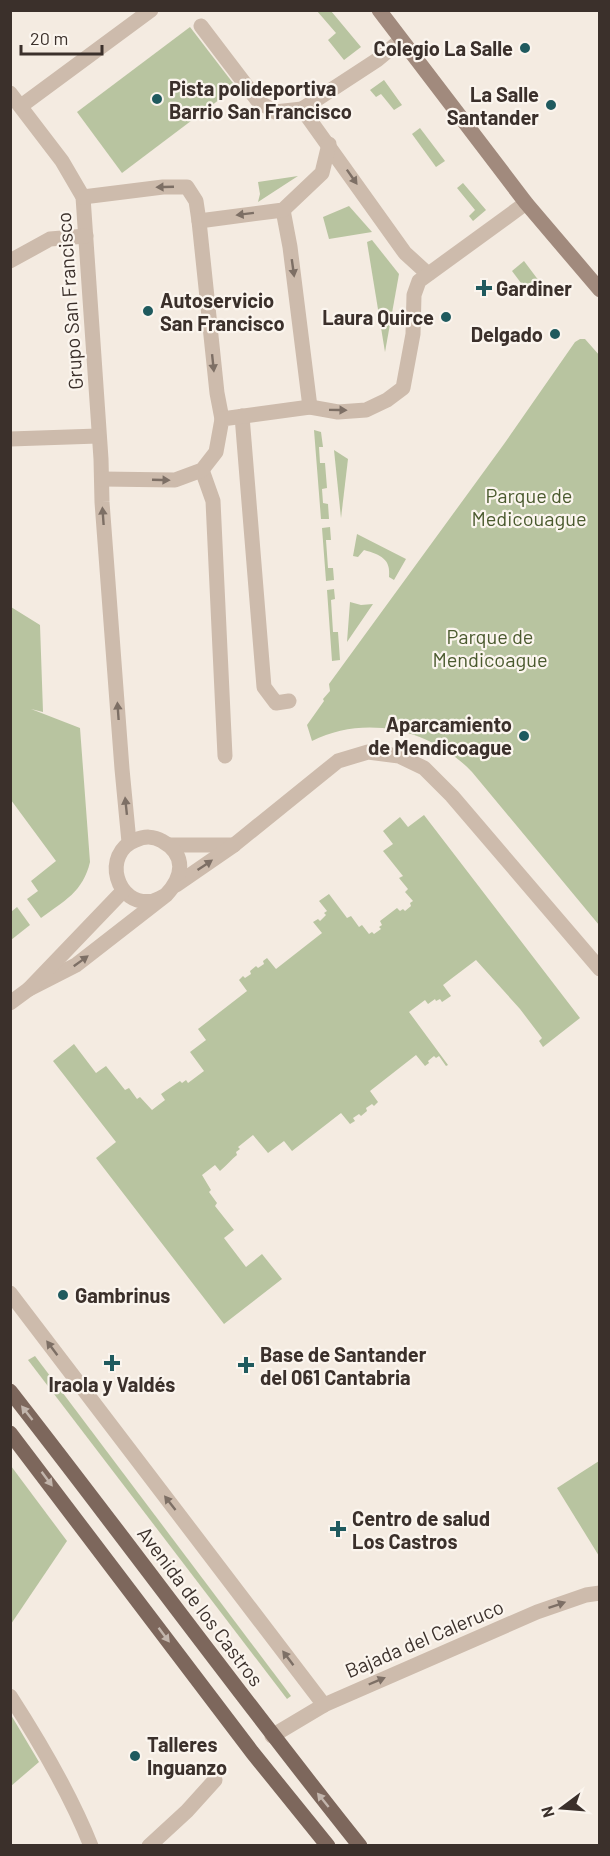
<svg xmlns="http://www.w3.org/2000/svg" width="610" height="1856" font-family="Barlow,sans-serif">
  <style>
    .green { fill: #b8c4a0 }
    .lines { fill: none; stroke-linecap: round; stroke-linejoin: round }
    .street { stroke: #cdbbac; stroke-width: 15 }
    .secondary { stroke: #a18a7d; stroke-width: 15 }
    .primary { stroke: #7d675c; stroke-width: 15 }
    .oneway { fill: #7d6f65 }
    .oneway2 { fill: #c2b5ac }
    .poi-dot { fill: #1f5a5e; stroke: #fbf5ee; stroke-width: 2 }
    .labels { text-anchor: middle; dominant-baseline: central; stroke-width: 4.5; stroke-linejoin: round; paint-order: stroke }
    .poi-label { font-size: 20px; font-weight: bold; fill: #3b302b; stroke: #fbf5ee; text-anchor: start }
    .street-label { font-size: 20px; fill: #3b302b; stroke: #fbf5ee }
    .park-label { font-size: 20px; fill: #4a5a2e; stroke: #fbf5ee }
  </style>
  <rect width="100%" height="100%" fill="#f4ebe1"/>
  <g class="green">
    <path d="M317,11H331L361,47L344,60L328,40L336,33Z"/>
    <path d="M190,27L236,87L122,173L77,112Z"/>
    <path d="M384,80L402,105L394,110L381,94L376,97L370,90Z"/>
    <path d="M420,128L445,161L436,167L412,134Z"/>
    <path d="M298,176L258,202L260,194L258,182Z"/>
    <path d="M463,183L486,210L473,221L469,216L475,210L457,188Z"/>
    <path d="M349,206L372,232L329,239L323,217Z"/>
    <path d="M372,240L399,274L385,352L367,242Z"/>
    <path d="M524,261L542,285L530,295L512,271Z"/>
    <path d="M580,339H585L600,356L599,925L472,772C431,729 366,714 312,741L307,725L324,701L323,699L330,691L329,684L504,444L575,342Z"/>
    <path d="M314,430L321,432L323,447H319L320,463H325L327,488L322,489L323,503L328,504L329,519H321Z"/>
    <path d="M334,450L348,459L341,518Z"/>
    <path d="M330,527L331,540H326L328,568H333L334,580L326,581L322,528Z"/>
    <path d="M357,534L406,559L394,580L389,577C391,559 381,555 364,550L358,557L353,556Z"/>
    <path d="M334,589L335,599L331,600L333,632H338L340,660L332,661L327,590Z"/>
    <path d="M350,602L361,605L373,604L347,642Z"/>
    <path d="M11,607L40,625L43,712L31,709L80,728L90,862C83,892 64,901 41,918L27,899L38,891L31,881L56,861L11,800Z"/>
    <path d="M424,815L580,1018L543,1047L539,1041L542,1038L520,1009L476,960L443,985L451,996L442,1002L440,999L436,1001L435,999L428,1004L425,1000L409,1012L448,1065L446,1066L439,1056L436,1058L434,1056L428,1061L429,1063L425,1066L416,1055L370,1091L378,1102L374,1106L372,1104L366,1108L367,1111L361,1116L359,1114L353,1118L355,1121L350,1124L341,1113L292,1151L284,1141L268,1153L253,1135L238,1147L240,1149L236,1152L237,1155C232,1159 227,1165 220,1171L215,1165L202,1175L211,1190L209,1192L217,1203L215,1206L234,1230L224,1238L246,1267L262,1254L282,1279L224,1324L96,1158L116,1142L53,1061L74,1044L96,1073L106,1066L125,1090L129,1088L137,1099L140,1097L152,1110L165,1100L161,1094L180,1081L182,1083L186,1080L188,1083L204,1071L190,1052L206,1040L198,1029L247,991L239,980L243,976L245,978L251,974L250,971L256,966L258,968L264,964L263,961L267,958L276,969L322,933L313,922L318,919L320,921L326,915L324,913L327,911L319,901L329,894L347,918L351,916L359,927L362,925L369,934L372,932L374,934L381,929L379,927L382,925L380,921L397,908L400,911L403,909L405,911L411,906L410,903L413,901L405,892L408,889L399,878L403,876L383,851L393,844L383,831L400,817L408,827Z"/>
    <path d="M17,907L30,925L11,940V912Z"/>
    <path d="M35,1356L291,1696L287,1699L28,1360Z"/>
    <path d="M599,1461V1556L557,1488Z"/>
    <path d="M11,1466L67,1541L11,1624Z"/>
    <path d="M11,1715L39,1762L11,1786H10Z"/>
  </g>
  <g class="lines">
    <g class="street">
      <path d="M201,26L258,101L275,112L302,109"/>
      <path d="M401,40L377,60L302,109L405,253L428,274"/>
      <path d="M10,93L62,161L83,197L101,459L102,502L122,769L129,842"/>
      <path d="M21,106L151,10"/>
      <path d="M83,197L163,187H187L196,201L199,221L217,393L222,419"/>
      <path d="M283,210L290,247L310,407"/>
      <path d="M199,221L283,210L322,173L329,144"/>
      <path d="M10,261L50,239L86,236"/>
      <path d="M242,416L264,687L276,703L289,701"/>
      <path d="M10,439L98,436"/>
      <path d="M202,470L213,501L225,756"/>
      <path d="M102,479L175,480L202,470L216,452L222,419L310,407L338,412L366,410L387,400L403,388L413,334L414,295L419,281L526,203"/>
      <path d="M170,845H234"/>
      <path d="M176,885L234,845L338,761L368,752L399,756L424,768L452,796L600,969"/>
      <path d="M29,989L76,965L166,895C183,877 187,855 162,841C154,836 144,836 136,840C101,853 116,908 153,901C157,900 162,897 166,895"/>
      <path d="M10,1003L29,989L123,891"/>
      <path d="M10,1293L324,1705"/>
      <path d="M10,1696C41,1744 70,1793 91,1846"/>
      <path d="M272,1736L324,1705L537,1612L586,1595L600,1593"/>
      <path d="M149,1846L187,1811L215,1780"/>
    </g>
    <path class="secondary" d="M379,10L526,203L600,290"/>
    <g class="primary">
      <path d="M10,1391C128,1542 240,1696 360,1846"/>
      <path d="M10,1433L252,1752L328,1846"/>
    </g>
  </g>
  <defs><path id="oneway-solid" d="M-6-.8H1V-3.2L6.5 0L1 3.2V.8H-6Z" transform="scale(1.5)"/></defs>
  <g class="oneway">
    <use href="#oneway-solid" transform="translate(352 177) rotate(55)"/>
    <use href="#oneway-solid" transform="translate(165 187) rotate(178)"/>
    <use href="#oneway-solid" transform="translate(245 214) rotate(173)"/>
    <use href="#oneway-solid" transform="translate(293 268) rotate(82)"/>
    <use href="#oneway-solid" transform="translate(213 363) rotate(84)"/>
    <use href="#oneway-solid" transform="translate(338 410) rotate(1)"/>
    <use href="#oneway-solid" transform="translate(161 480) rotate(2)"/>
    <use href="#oneway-solid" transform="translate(103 516) rotate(-94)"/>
    <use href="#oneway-solid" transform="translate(118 711) rotate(-94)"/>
    <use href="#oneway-solid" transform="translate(126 806) rotate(-96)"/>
    <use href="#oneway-solid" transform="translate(205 865) rotate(-34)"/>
    <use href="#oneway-solid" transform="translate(81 961) rotate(-36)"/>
    <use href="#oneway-solid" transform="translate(52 1348) rotate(-127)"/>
    <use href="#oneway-solid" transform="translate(170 1503) rotate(-128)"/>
    <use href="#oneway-solid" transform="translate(557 1605) rotate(-19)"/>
    <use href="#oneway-solid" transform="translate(288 1658) rotate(-127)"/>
    <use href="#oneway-solid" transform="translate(377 1681) rotate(-23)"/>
  </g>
  <g class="oneway2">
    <use href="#oneway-solid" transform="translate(27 1413) rotate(-128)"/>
    <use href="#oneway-solid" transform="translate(47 1479) rotate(53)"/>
    <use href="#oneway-solid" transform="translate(164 1635) rotate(53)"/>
    <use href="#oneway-solid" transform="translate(323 1800) rotate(-129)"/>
  </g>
  <g class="poi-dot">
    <circle cx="525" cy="48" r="6"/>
    <circle cx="157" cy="99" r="6"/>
    <circle cx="551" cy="105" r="6"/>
    <path d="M481 279h6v6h6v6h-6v6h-6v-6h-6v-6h6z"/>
    <circle cx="148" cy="311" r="6"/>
    <circle cx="446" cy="317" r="6"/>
    <circle cx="555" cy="334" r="6"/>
    <circle cx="524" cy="736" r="6"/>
    <circle cx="63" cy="1295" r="6"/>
    <path d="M109 1354h6v6h6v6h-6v6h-6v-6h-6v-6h6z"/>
    <path d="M243 1356h6v6h6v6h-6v6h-6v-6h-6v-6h6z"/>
    <path d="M335 1520h6v6h6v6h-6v6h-6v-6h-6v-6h6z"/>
    <circle cx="135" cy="1756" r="6"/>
  </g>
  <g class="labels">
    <g class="poi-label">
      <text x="513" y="48" text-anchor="end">Colegio La Salle</text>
      <text x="169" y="88">Pista polideportiva<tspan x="169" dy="23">Barrio San Francisco</tspan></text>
      <text x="539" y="94" text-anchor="end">La Salle<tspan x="539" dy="23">Santander</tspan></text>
      <text x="496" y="288">Gardiner</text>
      <text x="160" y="300">Autoservicio<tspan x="160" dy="23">San Francisco</tspan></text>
      <text x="434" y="317" text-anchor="end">Laura Quirce</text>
      <text x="543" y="334" text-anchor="end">Delgado</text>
      <text x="512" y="724" text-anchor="end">Aparcamiento<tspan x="512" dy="23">de Mendicoague</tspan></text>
      <text x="75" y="1295">Gambrinus</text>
      <text x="260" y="1354">Base de Santander<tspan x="260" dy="23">del 061 Cantabria</tspan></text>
      <text x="112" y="1384" text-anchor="middle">Iraola y Valdés</text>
      <text x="352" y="1518">Centro de salud<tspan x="352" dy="23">Los Castros</tspan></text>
      <text x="147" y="1744">Talleres<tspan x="147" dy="23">Inguanzo</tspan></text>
    </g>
    <g class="street-label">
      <text transform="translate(69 301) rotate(-94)">Grupo San Francisco</text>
      <text transform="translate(201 1606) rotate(53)">Avenida de los Castros</text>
      <text transform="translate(424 1638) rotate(-23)">Bajada del Caleruco</text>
    </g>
    <g class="park-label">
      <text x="529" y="495">Parque de<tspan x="529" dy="23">Medicouague</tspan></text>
      <text x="490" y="636">Parque de<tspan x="490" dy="23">Mendicoague</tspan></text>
    </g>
  </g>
  <rect width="610" height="1856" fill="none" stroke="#3b302b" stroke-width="24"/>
  <g transform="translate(562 1808) rotate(254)" stroke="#fbf5ee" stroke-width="4.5" paint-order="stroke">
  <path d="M0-4.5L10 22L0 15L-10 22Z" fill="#3b302b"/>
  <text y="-9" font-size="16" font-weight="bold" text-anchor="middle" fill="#3b302b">N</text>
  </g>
  <path d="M21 45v9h81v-9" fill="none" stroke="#3b302b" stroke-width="3"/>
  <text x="30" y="45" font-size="18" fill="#3b302b" stroke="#fbf5ee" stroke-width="4.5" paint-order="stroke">20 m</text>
</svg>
